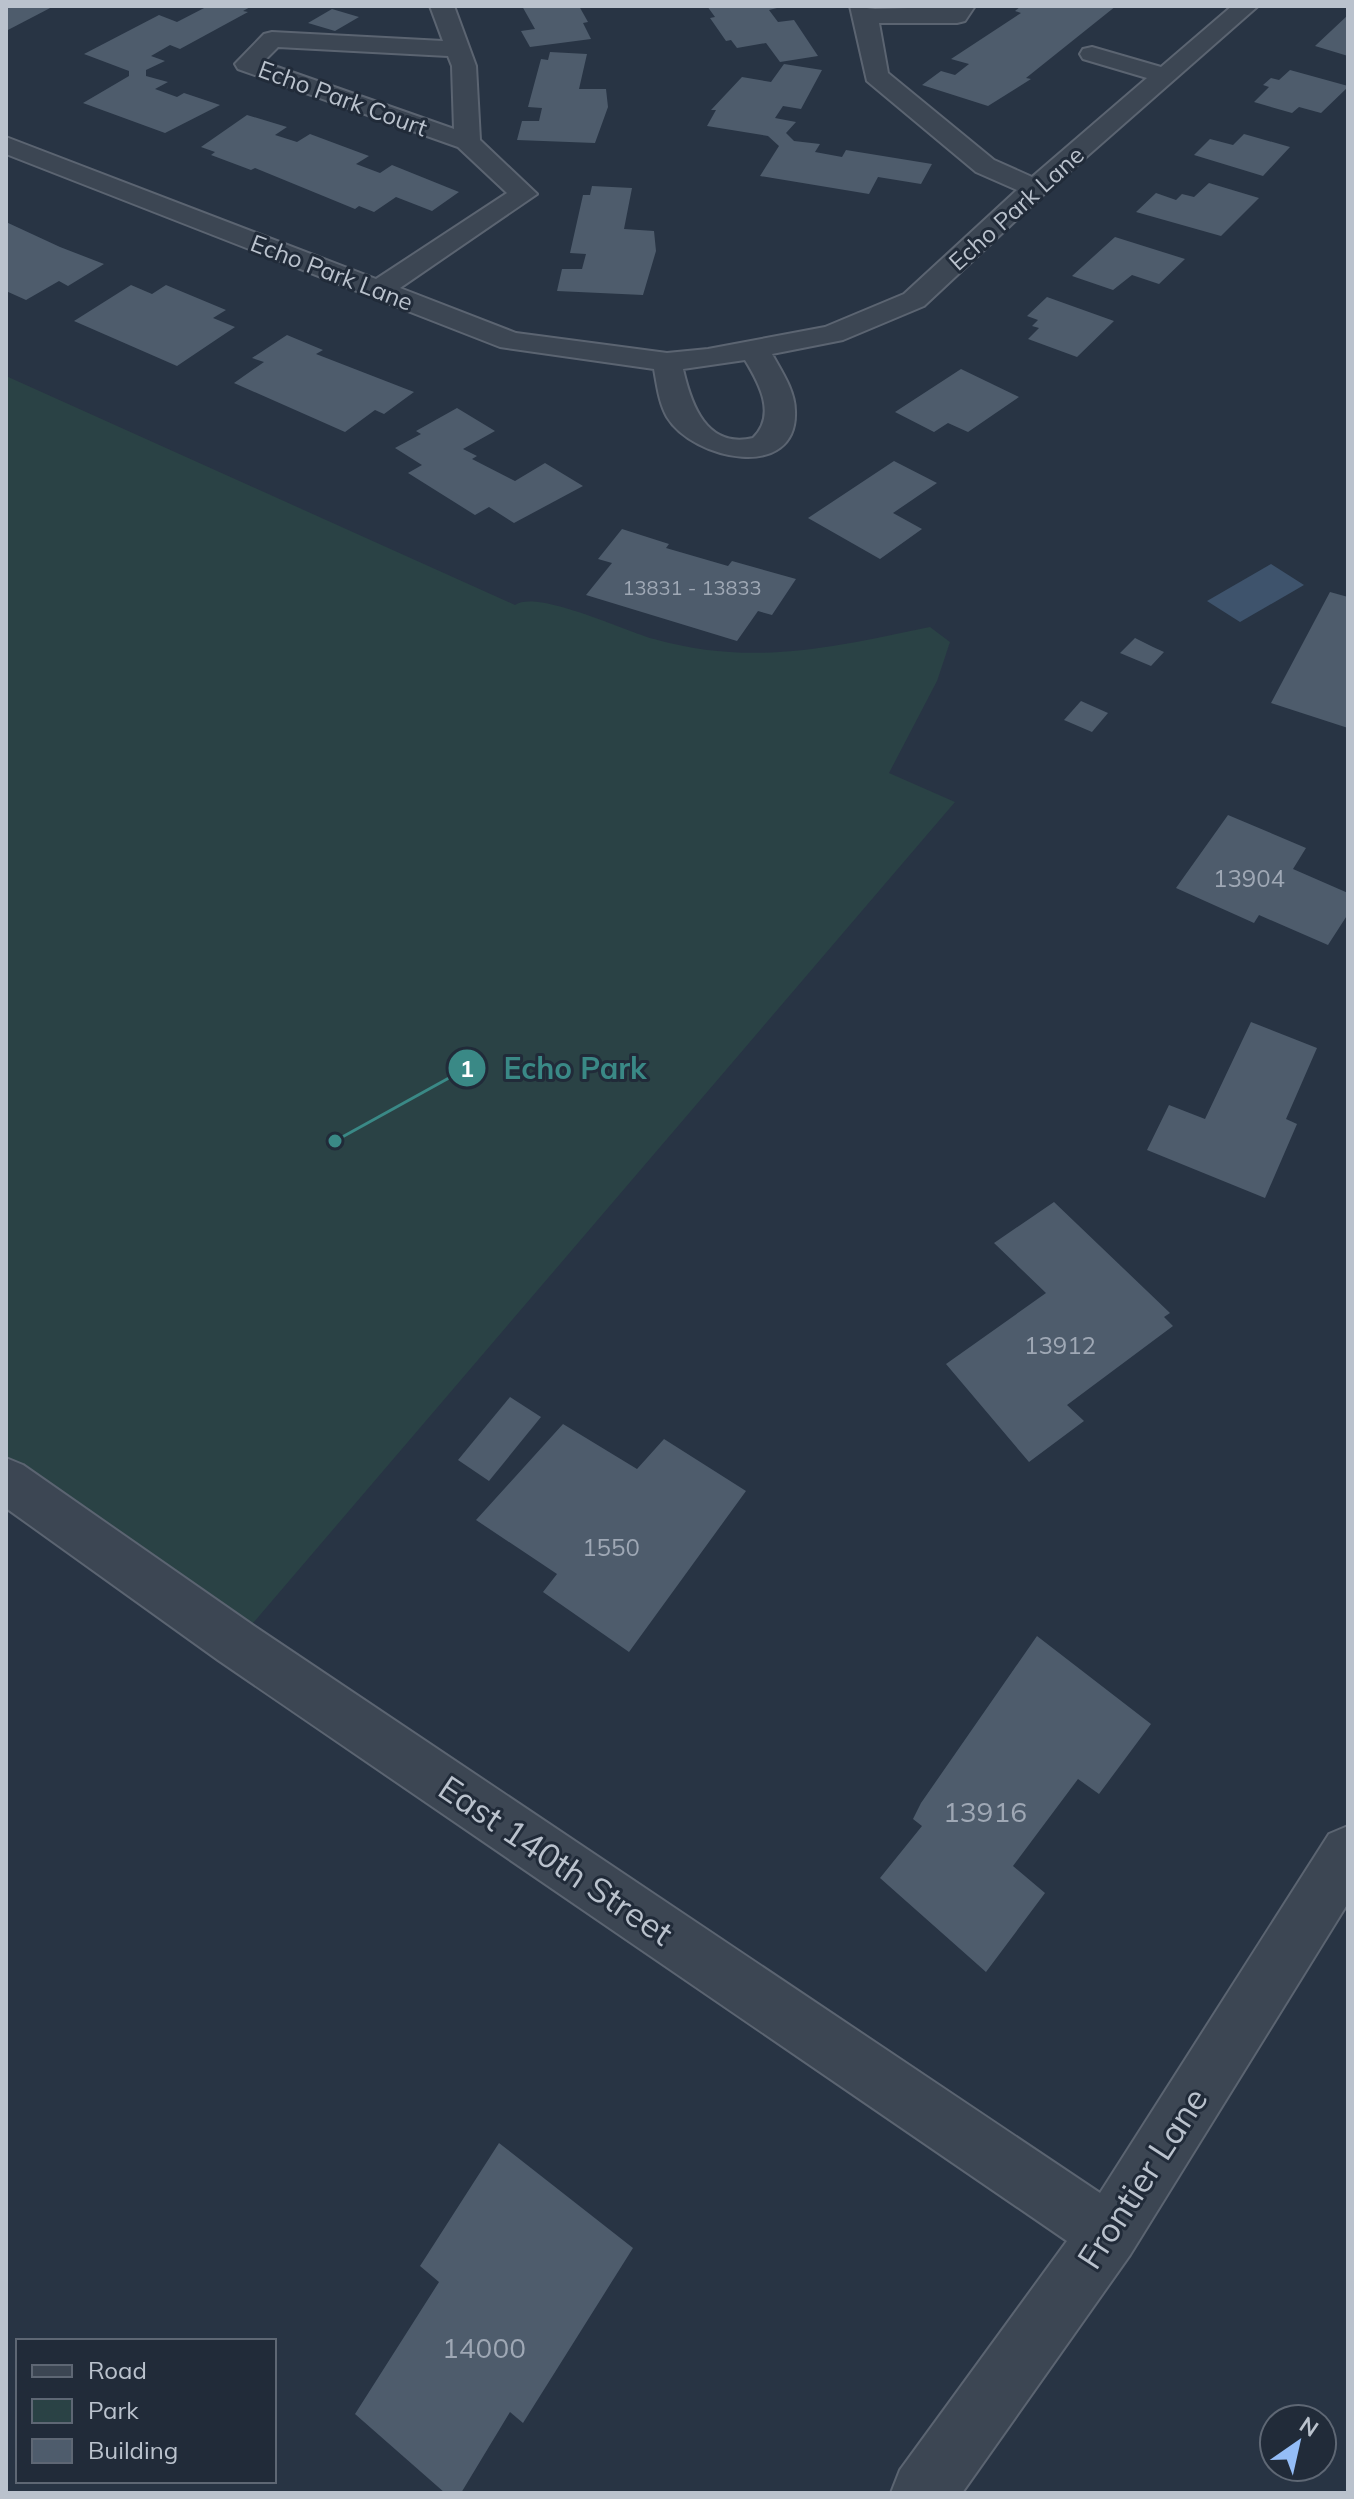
<svg xmlns="http://www.w3.org/2000/svg" width="1354" height="2499" font-family="Mulish,sans-serif">
  <style>
    .green { fill: #2a4245 }
    .water { fill: #3e536c }
    .building { fill: #4e5c6c }
    .lines { fill: none; stroke-linecap: round; stroke-linejoin: round }
    .minor-casing { stroke: #5b6471; stroke-width: 4 }
    .minor { fill: #3c4653; fill-rule: evenodd }
    .labels { text-anchor: middle; dominant-baseline: central; stroke-width: 6; stroke-linejoin: round; paint-order: stroke }
    .far-number-label { font-size: 20px; fill: #9fa8b5 }
    .far-street-label { font-size: 24px; fill: #bac2cd; stroke: #212b39 }
    .number-label { font-size: 24px; fill: #9fa8b5 }
    .near-number-label { font-size: 28px; fill: #9fa8b5 }
    .near-street-label { font-size: 34px; fill: #bac2cd; stroke: #212b39 }
    .leader { fill: none; stroke: #3a8986; stroke-width: 3 }
    .callout-dot { fill: #3a8986; stroke: #212b39; stroke-width: 3 }
    .mark-label { font-size: 24px; text-anchor: middle; font-weight: bold; fill: #fff }
    .callout-label { font-size: 30px; text-anchor: middle; font-weight: bold; fill: #3a8986; stroke: #212b39; stroke-width: 6; stroke-linejoin: round; paint-order: stroke }
  </style>
  <rect width="100%" height="100%" fill="#283444"/>
  <path class="green" d="M6,376L515,605C537,589 627,632 654,639C753,667 834,647 930,627L950,642L937,681L889,773L955,802L236,1643L6,1480Z"/>
  <path class="water" d="M1271,564L1304,585L1240,622L1207,601Z"/>
  <g class="building">
    <path d="M6,6H54L6,31Z"/>
    <path d="M208,6H252L243,11L248,12L180,49L170,45L151,56L165,61L146,70V76L168,82L155,89L177,97L184,93L220,105L165,133L83,103L129,76V71L84,54L159,15L177,22Z"/>
    <path d="M522,6H579L588,22L583,23L591,39L530,47L521,31L535,29Z"/>
    <path d="M707,6H785L769,10L778,22L794,20L818,56L780,62L766,43L737,48L731,40L726,41L710,18L715,17Z"/>
    <path d="M1021,6H1116L1026,78L1031,79L988,106L922,85L941,71L955,75L969,64L951,59L1021,13L1015,11Z"/>
    <path d="M332,9L359,17L335,31L308,23Z"/>
    <path d="M1348,15V56L1315,46Z"/>
    <path d="M550,52L587,54L579,89H606L608,107L595,143L517,140L522,121H539L542,108L528,107L541,59L548,60Z"/>
    <path d="M784,64L822,70L801,109L783,106L775,118L796,122L786,133L794,141L820,144L815,152L842,157L846,150L932,164L921,184L878,177L869,194L760,176L779,146L768,136L707,126L716,110H711L742,77L771,82Z"/>
    <path d="M1290,70L1348,86V87L1321,113L1299,107L1292,113L1254,102L1269,87L1263,85L1271,78L1279,80Z"/>
    <path d="M247,115L287,127L275,135L297,142L310,134L369,156L356,164L380,173L392,165L459,192L432,211L396,197L374,212L359,206L355,209L255,168L251,170L211,155L215,152L201,147Z"/>
    <path d="M1244,134L1290,147L1263,176L1194,155L1210,139L1233,145Z"/>
    <path d="M1209,183L1259,198L1221,236L1136,212L1156,193L1176,200L1182,194L1194,197Z"/>
    <path d="M592,186L632,188L624,229L654,231L656,251L643,295L557,291L562,269H582L586,254L570,253L583,195H590Z"/>
    <path d="M6,222L60,247L104,264L68,286L59,281L26,300L6,291Z"/>
    <path d="M1115,237L1185,259L1159,284L1132,275L1113,290L1072,276Z"/>
    <path d="M131,285L152,294L166,285L226,310L213,318L235,327L177,366L74,321Z"/>
    <path d="M1047,297L1114,321L1077,357L1028,339L1039,328L1032,326L1038,320L1027,316Z"/>
    <path d="M287,335L323,350L316,354L414,392L384,414L375,410L345,432L234,383L264,362L252,358Z"/>
    <path d="M961,369L1019,397L968,432L948,423L934,432L895,412Z"/>
    <path d="M457,408L495,431L463,449L477,456L472,459L515,481L545,463L583,486L514,523L489,507L475,515L408,473L422,465L395,448L421,434L416,431Z"/>
    <path d="M894,461L937,483L893,513L922,529L880,559L808,518Z"/>
    <path d="M622,529L669,544L666,548L728,566L732,561L796,579L772,615L758,611L737,641L586,595L612,563L598,559Z"/>
    <path d="M1330,592L1348,597V728L1271,703Z"/>
    <path d="M1135,638L1153,647L1164,652L1151,666L1120,653Z"/>
    <path d="M1081,701L1108,713L1092,732L1064,720Z"/>
    <path d="M1228,815L1306,848L1293,869L1348,893V914L1328,945L1259,915L1254,923L1176,888Z"/>
    <path d="M1251,1022L1317,1048L1286,1119L1297,1124L1265,1198L1147,1150L1169,1105L1205,1119Z"/>
    <path d="M1054,1202L1170,1313L1164,1317L1173,1326L1067,1405L1084,1421L1029,1462L946,1364L1046,1293L994,1243Z"/>
    <path d="M510,1397L541,1417L489,1481L458,1460Z"/>
    <path d="M563,1424L637,1469L664,1439L746,1491L629,1652L543,1592L557,1574L476,1520Z"/>
    <path d="M1037,1636L1151,1724L1099,1794L1078,1779L1013,1866L1045,1893L986,1972L880,1878L922,1826L913,1819L921,1803Z"/>
    <path d="M499,2143L633,2248L523,2423L510,2412L461,2493H445L355,2414L439,2282L420,2266Z"/>
  </g>
  <g class="lines">
    <g class="minor-casing">
      <g id="minor">
        <path d="M430,6H454L476,66L480,140L537,194L400,288L516,333L667,353L708,349L825,327L904,294L1017,190L976,172L867,81L850,6L875,9L975,6L965,21L957,23H879L888,73L994,160L1032,177L1147,78L1083,59L1080,54L1083,49L1092,47L1161,67L1232,6H1258L1044,194L924,306L843,340L772,354C782,372 795,391 795,411C798,482 693,460 667,417C659,403 657,385 654,369L500,347L6,154V137L376,279L507,193L458,147L238,69L235,64L264,34L272,32L443,41ZM278,47L448,56L452,66L454,129L263,62ZM745,360C759,383 777,415 753,438C706,449 691,404 683,369Z"/>
        <path d="M6,1458L23,1465L254,1626L1100,2193L1329,1834L1348,1826V1903L1130,2255L962,2493H891L900,2470L1067,2241L218,1660L6,1508Z"/>
      </g>
    </g>
    <use href="#minor" class="minor"/>
  </g>
  <g class="labels">
    <g class="far-number-label">
      <text x="692" y="587">13831 - 13833</text>
    </g>
    <g class="far-street-label">
      <text transform="translate(343 98) rotate(20)">Echo Park Court</text>
      <text transform="translate(1016 208) rotate(-42)">Echo Park Lane</text>
      <text transform="translate(332 272) rotate(21)">Echo Park Lane</text>
    </g>
    <g class="number-label">
      <text x="1249" y="878">13904</text>
      <text x="1060" y="1345">13912</text>
      <text x="611" y="1547">1550</text>
    </g>
    <g class="near-number-label">
      <text x="985" y="1811">13916</text>
      <text x="484" y="2347">14000</text>
    </g>
    <g class="near-street-label">
      <text transform="translate(556 1860) rotate(34)">East 140th Street</text>
      <text transform="translate(1142 2178) rotate(-57)">Frontier Lane</text>
    </g>
  </g>
  <path class="leader" d="M335 1141L467 1068"/>
  <g class="callout-dot">
    <circle cx="335" cy="1141" r="8"/>
    <circle cx="467" cy="1068" r="20"/>
  </g>
  <g class="mark-label">
    <text x="467" y="1077">1</text>
  </g>
  <g class="callout-label">
    <text x="575" y="1079">Echo Park</text>
  </g>
  <rect width="1354" height="2499" fill="none" stroke="#bac2cd" stroke-width="16"/>
  <rect x="16" y="2339" width="260" height="144" fill="#212b39" stroke="#5e6774" stroke-width="2"/>
  <rect x="32" y="2365" width="40" height="12" fill="#3c4653" stroke="#5e6774" stroke-width="2"/>
  <text x="88" y="2379" font-size="24" fill="#bac2cd">Road</text>
  <rect x="32" y="2399" width="40" height="24" fill="#2a4245" stroke="#5e6774" stroke-width="2"/>
  <text x="88" y="2419" font-size="24" fill="#bac2cd">Park</text>
  <rect x="32" y="2439" width="40" height="24" fill="#4e5c6c" stroke="#5e6774" stroke-width="2"/>
  <text x="88" y="2459" font-size="24" fill="#bac2cd">Building</text>
  <g transform="translate(1298 2443) rotate(34)"><circle r="38" fill="#212b39" stroke="#5e6774" stroke-width="2"/>
  <path d="M0-6L14 30L0 20L-14 30Z" fill="#94bdf7"/>
  <text y="-12" font-size="22" font-weight="bold" text-anchor="middle" fill="#bac2cd">N</text>
  </g>
</svg>
